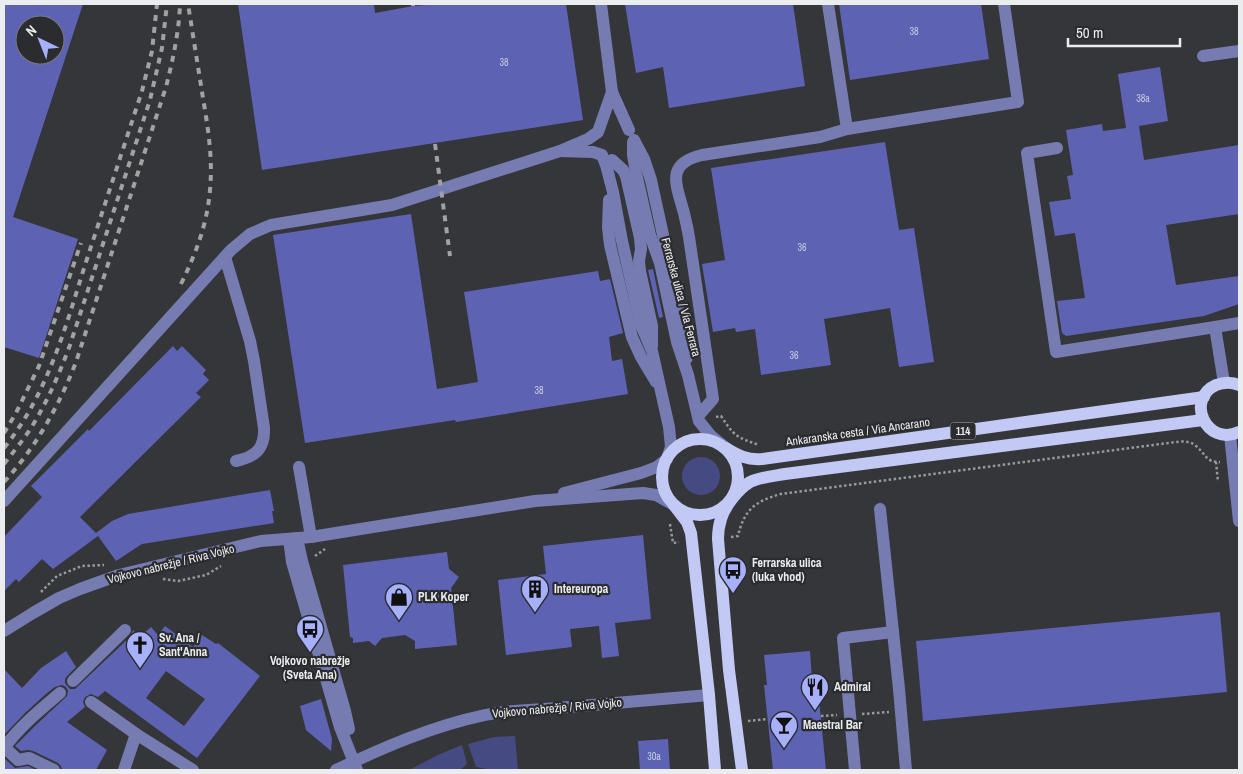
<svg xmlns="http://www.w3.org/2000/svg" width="1243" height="774" font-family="'Archivo Narrow',sans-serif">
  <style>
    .green { fill: #464a83 }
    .building { fill: #5d63b2; fill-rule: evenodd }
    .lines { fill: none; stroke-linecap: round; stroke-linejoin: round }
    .path { stroke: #98999b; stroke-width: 2.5; stroke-dasharray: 2.5 2.5; stroke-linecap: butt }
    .minor { stroke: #767cb2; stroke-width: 12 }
    .major { stroke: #c2c9f5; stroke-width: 12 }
    .rail { stroke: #a1a2a4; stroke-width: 4; stroke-dasharray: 6 6; stroke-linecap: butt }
    .labels { text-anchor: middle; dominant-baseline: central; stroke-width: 4.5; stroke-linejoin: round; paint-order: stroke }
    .number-label { font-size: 10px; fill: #c8cadf }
    .shield { fill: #2b2c2f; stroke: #b1b2b5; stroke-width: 1 }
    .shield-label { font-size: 11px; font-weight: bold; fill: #ebecee }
    .street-label { font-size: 12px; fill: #ebecee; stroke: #2b2c2f }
    .poi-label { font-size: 12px; font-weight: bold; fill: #ebecee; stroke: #2b2c2f; text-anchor: start }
  </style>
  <rect width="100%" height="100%" fill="#353639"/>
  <g class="green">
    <circle cx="701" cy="476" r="19"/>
    <path d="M515,736L518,770H492L476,767L468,744L494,737Z"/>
    <path d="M462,745L467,764L460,770H409L440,754Z"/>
  </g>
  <g class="building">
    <path d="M4,4H83L13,217L78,239L39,358L4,347ZM25,25H55V55H25Z"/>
    <path d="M238,4H374L375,13L413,6L426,5L425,4H566L583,120L262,170Z"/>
    <path d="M625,4H793L805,86L669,108L663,67L636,73Z"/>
    <path d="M839,4H981L989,59L850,80Z"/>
    <path d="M1160,67L1168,121L1139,126L1144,160L1239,145V214L1166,225L1176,285L1239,276V304L1204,316L1066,336L1062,333L1057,301L1085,298L1075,233L1055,236L1049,202L1071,199L1067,176L1073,175L1066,130L1102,124L1103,131L1126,128L1118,74Z"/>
    <path d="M885,142L899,230L914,228L934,362L899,367L890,308L824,319L831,365L761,375L755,329L736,332L735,328L713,332L702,264L725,260L711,168Z"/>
    <path d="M411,214L437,389L478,382L464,292L598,271L600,281L610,279L623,333L609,337L612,361L622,359L628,394L456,422L455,420L305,443L273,235Z"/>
    <path d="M653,269L663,317L659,318L648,270Z"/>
    <path d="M173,346L177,351L182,346L206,370L203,374L209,380L196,393L201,397L80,517L96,533L112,521L128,514L270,490L274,511H272L274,523L142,544L116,561L98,536L53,569L42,559L19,582L16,579L4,591V537L42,497L31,486L88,429L89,431Z"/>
    <path d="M643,535L651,619L615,623L619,656L602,658L599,626L570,629L572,647L506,655L498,580L546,574L543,546Z"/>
    <path d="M447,552L449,569L459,577L451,588L457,645L415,649V641L405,635L382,638L375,646L369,641L353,643V638L350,637L343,565Z"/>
    <path d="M1220,612L1227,692L923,721L916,641Z"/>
    <path d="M165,626L193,647L202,635L216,644L218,643L260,676L197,758L105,691L98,697L91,694L85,697L83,702L85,707L67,722L107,750L96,770H62L61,766L58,763L33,751L28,750L21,751L15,746L36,725L67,696L68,691L66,687L62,685L55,687L47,693L25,713L4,735V669L22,688L41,668L66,651L76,667L67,676L65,679V683L70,689H75L131,636L133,630L140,637L151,627L158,635ZM166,671L205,699L184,726L146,698Z"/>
    <path d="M810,651L812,679H817L826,770H773L764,685H767L764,655Z"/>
    <path d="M321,699L332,739L331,751L306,730L300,706Z"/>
    <path d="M668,739L670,770H640L638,741Z"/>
    <path d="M4,758L15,768L28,766L36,770H4Z"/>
  </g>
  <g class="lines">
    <g class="path">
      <path d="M716,417L721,416C734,436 736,437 759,445"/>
      <path d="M1216,462L1218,482"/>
      <path d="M670,524L673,543L679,542"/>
      <path d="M731,537L738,536C744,510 755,501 781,494L1176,442C1183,441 1191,441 1196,446C1206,454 1205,462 1220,462"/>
      <path d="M315,556L325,549"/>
      <path d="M163,579L178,581L206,575L221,566"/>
      <path d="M41,592L57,576L82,566L104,565"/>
      <path d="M862,714L889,712"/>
      <path d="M821,716L837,715"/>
      <path d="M748,721L767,719"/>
    </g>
    <g class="minor">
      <path d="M601,4L612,92"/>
      <path d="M1203,56L1239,51"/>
      <path d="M847,129L1018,102L1004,4"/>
      <path d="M634,140L644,159L651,180L686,340L687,358"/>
      <path d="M633,142V155L636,173L650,235L660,263L677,342L688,375L699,421L711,436L726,448"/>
      <path d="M1057,148L1027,153L1056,352L1215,327L1224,383"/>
      <path d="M612,160L623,170L626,176L640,238L641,249L639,261L640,271L652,326V346"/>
      <path d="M609,200L608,227L610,245L632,337L641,357L656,382"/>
      <path d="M225,257L250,341L254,361L264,428C265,448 256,457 236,461"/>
      <path d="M1215,327L1239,323"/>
      <path d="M698,416L713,399L689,237C687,226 685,216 682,206C674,179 669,163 702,155L820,137L847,129L828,4"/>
      <path d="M1230,435L1239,521"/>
      <path d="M299,467L311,537"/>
      <path d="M564,493L641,473L657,467L667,459L671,447L669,427L652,351L641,325L622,241L613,192L606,165L602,155L593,152L560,151L588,139L598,132L612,92L629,130"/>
      <path d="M4,501L231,250L250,234L271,225L392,205L560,151"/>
      <path d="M880,509L899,689L906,770"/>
      <path d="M297,538L302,561L345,711L349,729"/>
      <path d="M289,539L292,562L340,727L357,770"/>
      <path d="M4,631L33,613L59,598L80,589L119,575L261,541L311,537L535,501L643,493L656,495L674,505"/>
      <path d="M73,681L125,630"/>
      <path d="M91,702L136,734L193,770"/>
      <path d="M4,747L18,760L29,758L54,770"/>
      <path d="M4,748C19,727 40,710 60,693"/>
      <path d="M124,770L136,734"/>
      <path d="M336,770C384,747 433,726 485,715C509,710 533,710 557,708C608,704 658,699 709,695"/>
      <path d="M855,770L843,638L893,632"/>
    </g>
    <g class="major">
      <path d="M1239,385C1232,382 1224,382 1216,385C1185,399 1206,447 1239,432"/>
      <circle cx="700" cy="477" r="38"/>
      <path d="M726,448C739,456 747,460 762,459L1204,397"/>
      <path d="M674,505L687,522L691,533L709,695L715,770"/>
      <path d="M742,770L729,670L718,539C718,532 719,525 721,519C725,506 738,489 750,482C760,477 774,476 785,474L1203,420"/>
    </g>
    <g class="rail">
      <path d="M413,4V6"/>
      <path d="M435,144L450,256"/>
      <path d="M181,284C196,253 207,225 210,190C213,159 208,128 203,98C198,67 193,35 188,4"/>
      <path d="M4,433L16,413L39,366L81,243"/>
      <path d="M4,448C47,395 65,329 85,265C104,207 123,149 142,91L152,51L157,4"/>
      <path d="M4,464C14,451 25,438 34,423C49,398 60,372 70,345L150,100L162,48L167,4"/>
      <path d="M4,482C36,447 59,406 76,362L166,87C173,59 179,32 180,4"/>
    </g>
  </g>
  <defs>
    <g id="bus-pin" transform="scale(1.4375)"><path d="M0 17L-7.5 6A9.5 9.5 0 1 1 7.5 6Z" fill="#a7b0fc" stroke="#2b2c2f"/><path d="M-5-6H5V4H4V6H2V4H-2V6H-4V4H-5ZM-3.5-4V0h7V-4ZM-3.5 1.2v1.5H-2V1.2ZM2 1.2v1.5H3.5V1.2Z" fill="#111"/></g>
    <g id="building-pin" transform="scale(1.4375)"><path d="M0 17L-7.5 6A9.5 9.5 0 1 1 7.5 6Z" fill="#a7b0fc" stroke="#2b2c2f"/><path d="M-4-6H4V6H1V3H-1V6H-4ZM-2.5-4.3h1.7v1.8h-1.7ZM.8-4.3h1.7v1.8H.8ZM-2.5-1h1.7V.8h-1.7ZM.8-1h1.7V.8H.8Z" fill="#111"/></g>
    <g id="shop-pin" transform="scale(1.4375)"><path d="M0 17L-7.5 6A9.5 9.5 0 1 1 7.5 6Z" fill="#a7b0fc" stroke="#2b2c2f"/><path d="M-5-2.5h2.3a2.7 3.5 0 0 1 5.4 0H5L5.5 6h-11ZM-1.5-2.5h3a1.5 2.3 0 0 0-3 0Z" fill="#111"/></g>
    <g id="church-pin" transform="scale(1.4375)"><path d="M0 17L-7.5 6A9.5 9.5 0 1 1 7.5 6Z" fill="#a7b0fc" stroke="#2b2c2f"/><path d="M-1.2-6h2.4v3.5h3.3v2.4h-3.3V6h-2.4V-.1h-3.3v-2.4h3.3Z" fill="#111"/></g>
    <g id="restaurant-pin" transform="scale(1.4375)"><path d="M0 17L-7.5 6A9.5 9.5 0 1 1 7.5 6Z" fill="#a7b0fc" stroke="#2b2c2f"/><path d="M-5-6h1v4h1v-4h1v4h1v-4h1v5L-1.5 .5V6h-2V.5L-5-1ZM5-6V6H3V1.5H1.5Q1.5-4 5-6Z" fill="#111"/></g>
    <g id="bar-pin" transform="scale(1.4375)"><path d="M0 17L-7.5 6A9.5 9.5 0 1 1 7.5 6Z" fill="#a7b0fc" stroke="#2b2c2f"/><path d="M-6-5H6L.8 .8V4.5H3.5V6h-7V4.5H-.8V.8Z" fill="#111"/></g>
  </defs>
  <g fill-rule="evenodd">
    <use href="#bus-pin" x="733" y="570"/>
    <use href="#building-pin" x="535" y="589"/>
    <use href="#shop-pin" x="399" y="597"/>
    <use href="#bus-pin" x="310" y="629"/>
    <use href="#church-pin" x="140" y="645"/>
    <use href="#restaurant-pin" x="815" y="687"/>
    <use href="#bar-pin" x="784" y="725"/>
  </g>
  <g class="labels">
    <g class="number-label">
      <text x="914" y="31">38</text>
      <text x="504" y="62">38</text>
      <text x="1143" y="98">38a</text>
      <text x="802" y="247">36</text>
      <text x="794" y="355">36</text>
      <text x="539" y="390">38</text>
      <text x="654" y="756">30a</text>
    </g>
    <rect class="shield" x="950.5" y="422.5" width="25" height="17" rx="4"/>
    <g class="shield-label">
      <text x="963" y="431">114</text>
    </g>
    <g class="street-label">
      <text transform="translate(681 297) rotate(75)">Ferrarska ulica / Via Ferrara</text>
      <text transform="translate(858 432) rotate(-8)">Ankaranska cesta / Via Ancarano</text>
      <text transform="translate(171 564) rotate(-14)">Vojkovo nabrežje / Riva Vojko</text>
      <text transform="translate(557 708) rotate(-5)">Vojkovo nabrežje / Riva Vojko</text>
    </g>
    <g class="poi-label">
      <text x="752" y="563">Ferrarska ulica<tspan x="752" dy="14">(luka vhod)</tspan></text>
      <text x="554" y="589">Intereuropa</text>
      <text x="418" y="597">PLK Koper</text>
      <text x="159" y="638">Sv. Ana /<tspan x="159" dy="14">Sant'Anna</tspan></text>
      <text x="310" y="661" text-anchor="middle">Vojkovo nabrežje<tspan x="310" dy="14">(Sveta Ana)</tspan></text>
      <text x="834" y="687">Admiral</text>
      <text x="803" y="725">Maestral Bar</text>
    </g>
  </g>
  <rect width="1243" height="774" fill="none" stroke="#ebecee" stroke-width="10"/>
  <g transform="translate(40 40) rotate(317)"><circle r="24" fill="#2b2c2f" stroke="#78797b"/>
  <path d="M0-4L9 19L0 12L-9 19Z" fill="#a7b0fc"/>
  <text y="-8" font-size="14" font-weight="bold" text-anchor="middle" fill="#ebecee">N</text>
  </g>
  <path d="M1068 38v8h112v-8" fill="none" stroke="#ebecee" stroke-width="2.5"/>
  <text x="1076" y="38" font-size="15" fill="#ebecee" stroke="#2b2c2f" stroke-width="4" paint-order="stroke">50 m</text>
</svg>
